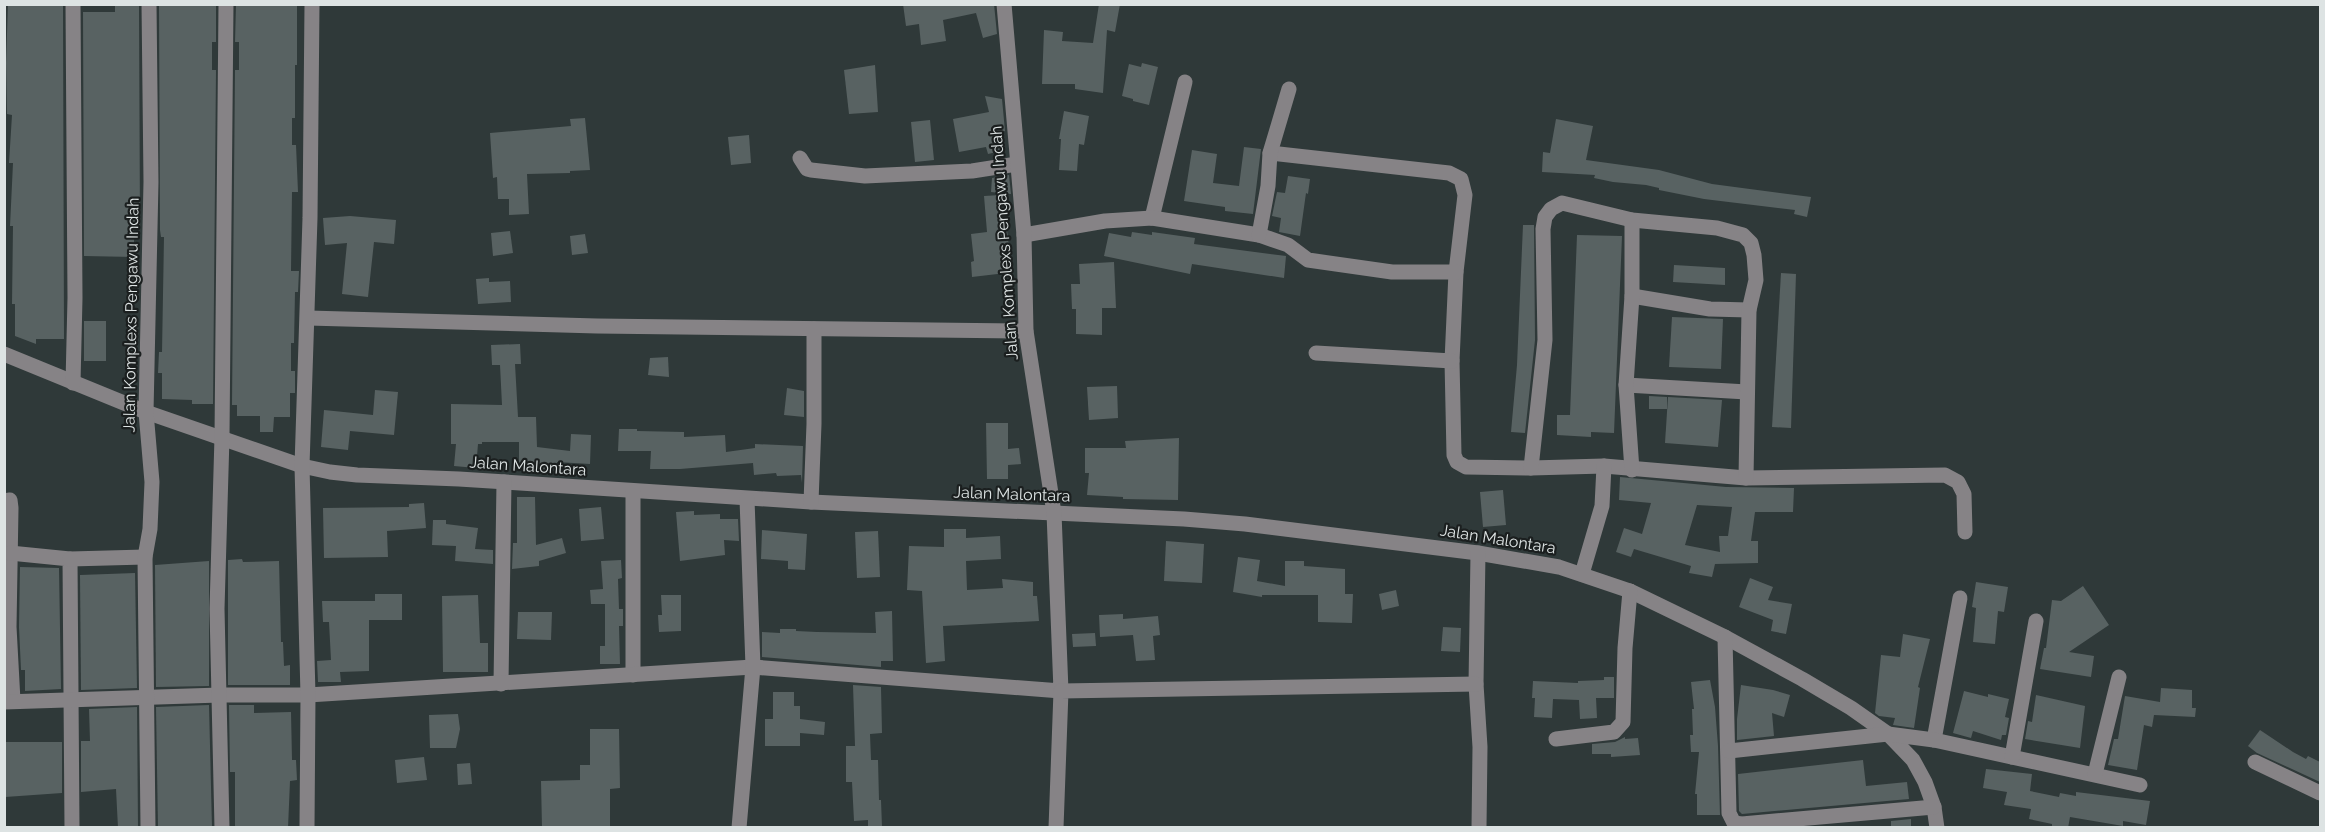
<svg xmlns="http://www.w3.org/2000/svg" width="2325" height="832" font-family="Raleway,sans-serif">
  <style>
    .building { fill: #586262; fill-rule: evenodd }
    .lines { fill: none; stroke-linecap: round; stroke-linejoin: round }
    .minor { stroke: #868386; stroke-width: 15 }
    .labels { text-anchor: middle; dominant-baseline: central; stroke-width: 4.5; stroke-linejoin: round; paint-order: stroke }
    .street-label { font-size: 16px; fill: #dde3e3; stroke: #1b1f1f }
  </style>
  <rect width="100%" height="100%" fill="#2f3939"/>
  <g class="building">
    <path d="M8,4H63L64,339H36V344L15,336V304H12L13,226H10L13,163H9L12,115L7,114L6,63Z"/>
    <path d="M115,4H139L140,229H134V257L84,256L83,12H115Z"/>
    <path d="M159,4H216V42H212V70H216L213,404H192V400L162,399V373H158L159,352H162L164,237H161L160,230Z"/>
    <path d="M236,4H297V65H295V118H292V145H296L298,192H292L291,271H299L298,292H295L294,343H291V371H295V393H290V417H274L273,432H260V416H237V405H232L235,70H239V42H235Z"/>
    <path d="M903,4H994L997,34L983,38L976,13L943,20L946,41L921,45L919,24L906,26Z"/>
    <path d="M1099,4H1120L1115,32L1107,30L1103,93L1075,89V84H1042L1044,30L1063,32L1062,41L1093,43Z"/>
    <path d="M1142,63L1158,67L1149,105L1133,101V99L1122,96L1129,64L1141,67Z"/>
    <path d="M875,65L878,112L849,114L844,70Z"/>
    <path d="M985,96L1002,99L1005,131L1001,132L1005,150L988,154L986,147L959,152L953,119L989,112Z"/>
    <path d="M1064,111L1089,116L1084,145L1079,144L1077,171L1059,170L1061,139H1059Z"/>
    <path d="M585,118L590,170L570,171V173L527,174L529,214L509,215V199H498L497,177L493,178L490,133L571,126L570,119Z"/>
    <path d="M1556,119L1593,126L1586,160L1659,170L1712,184L1811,197L1807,217L1794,214L1795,210L1704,199L1659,190V188L1646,185L1613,182L1594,178L1595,175L1542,172L1543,152L1550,153Z"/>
    <path d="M930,120L934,160L915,162L911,122Z"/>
    <path d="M749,135L751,163L731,165L728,137Z"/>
    <path d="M1244,147L1261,149L1253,214L1225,211V207L1184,201L1192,150L1217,154L1213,183L1239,186Z"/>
    <path d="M1009,175L1011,194L991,192L992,178Z"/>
    <path d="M1288,176L1310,179L1308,194L1306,193L1300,236L1279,232L1281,218L1272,216L1277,192L1285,193Z"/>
    <path d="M1001,195L1003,230H1007L1009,247L1003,248L1006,273L972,277L971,262L974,261L971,234L987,232L984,196Z"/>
    <path d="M350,216L396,220L394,244L374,242L368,297L342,294L347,243L325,245L323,218Z"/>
    <path d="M1523,225H1534L1535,340L1525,433L1511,432L1517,365Z"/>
    <path d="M510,231L513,253L493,256L491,233Z"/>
    <path d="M1132,232L1152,235V232L1195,238L1194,244L1286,256L1284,278L1192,264L1190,274L1104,256L1109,233L1131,237Z"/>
    <path d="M585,234L588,253L572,255L570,236Z"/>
    <path d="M1577,235L1622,236L1614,433L1591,432V437L1557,435V415H1570Z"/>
    <path d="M1114,262L1116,308H1102V335L1076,334V309H1072L1071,284H1080L1079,264Z"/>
    <path d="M1674,265L1725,268V285L1673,282Z"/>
    <path d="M1781,273L1796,274L1791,428L1772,427Z"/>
    <path d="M489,278V282L510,281L511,302L478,304L476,279Z"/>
    <path d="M1672,317L1723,319L1721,369L1669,367Z"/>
    <rect x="84" y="321" width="22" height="40"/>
    <path d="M520,344L521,364H515L518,417H536L537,447L570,451L571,434L591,435L590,464L557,462L556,471L519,469V442H482V444H478L476,468L454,466L456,444H451V404L502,405L500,365H492L491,345Z"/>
    <path d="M668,357L669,377L648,375L650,358Z"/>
    <path d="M1117,386L1118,418L1089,420L1087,387Z"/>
    <path d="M787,388L804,391V417L784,415Z"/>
    <path d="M375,390L398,392L394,435L350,431L348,450L321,447L324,410L373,415Z"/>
    <path d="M1649,396L1667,397V409H1649Z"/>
    <path d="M1668,397L1722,400L1718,447L1665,443Z"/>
    <path d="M986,423H1008V449L1019,448L1021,464L1008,465V479H987Z"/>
    <path d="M619,429H637V431L684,432V437L725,435L726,452L755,448V444L803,446L802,483L801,475L777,476L776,473L754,475L753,463L680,469H650L651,451H618Z"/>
    <path d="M1179,438L1178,500L1123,499V497L1087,495L1089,473H1085V448H1126L1125,441Z"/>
    <path d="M1620,477L1726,487L1794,488L1793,512H1755L1751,541H1758V563L1715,564L1712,577L1689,573L1691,566L1634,549L1631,557L1616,552L1624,528L1642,534L1651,503L1619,500ZM1697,505L1732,507L1728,536H1719L1720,552L1685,545Z"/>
    <path d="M1503,490L1506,525L1483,527L1480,492Z"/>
    <path d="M517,497H535L536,545L562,538L566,553L539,561V566L512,569L513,543H517Z"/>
    <path d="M424,503L426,528L387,531L388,557L324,558L323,508L409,507V504Z"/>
    <path d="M601,507L604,539L581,541L579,509Z"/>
    <path d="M694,511V515L720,514V519H738L739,541L724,540L725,555L680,561L676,512Z"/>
    <path d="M433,520H446V524L478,528L475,549L493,550V564L455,561L456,546L432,545Z"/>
    <path d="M944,529H966V538L1000,536L1001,559L966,561L967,590L1003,588L1002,579L1033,582V596H1037L1039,621L943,626L945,661L926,663L922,591L907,590L909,546L944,547Z"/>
    <path d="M762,530L807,534L805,570L788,569V561L761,559Z"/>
    <path d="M878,531L880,577L857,578L855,532Z"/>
    <path d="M1166,541L1204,544L1202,583L1164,581Z"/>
    <path d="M1238,557L1260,560L1257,581L1285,586V561H1304V566L1345,569V594H1353L1352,623L1318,622V595H1262V597L1233,592Z"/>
    <path d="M242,559L243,562L279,561L281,642H283L284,666L290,665V685H228V560Z"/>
    <path d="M621,560L622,578L618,579L619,609H623V626H619L620,664H600V646H605V604H591L590,590L603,589L601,561Z"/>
    <path d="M209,561V686L156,687L155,565Z"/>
    <path d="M20,567L59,568L61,689L25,691V670H21L19,627Z"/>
    <path d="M135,573L137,688L81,690L80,575Z"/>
    <path d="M1750,578L1773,587L1768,600L1792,604L1786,634L1771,631L1773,620L1739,607Z"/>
    <path d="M1976,582L2008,587L2004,612L1998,611L1995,644L1973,642L1976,608L1972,607Z"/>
    <path d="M2083,586L2109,625L2069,652L2094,656L2091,677L2040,669L2044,648H2046L2052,600L2061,601Z"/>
    <path d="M1396,590L1399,606L1382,610L1379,594Z"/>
    <path d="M375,594H402V620H369V671L340,672L341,682H318L317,661L331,660L329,622H323L322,601H375Z"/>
    <path d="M478,595L480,643H488V672H443L442,596Z"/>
    <path d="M661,595H681V631L659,632L658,615H662Z"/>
    <path d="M892,611L893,661H881V667L762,657V632L780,633V629H796V631L817,632L876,633L875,612Z"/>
    <path d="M518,612H552L551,640L517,639Z"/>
    <path d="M1123,614V619L1158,616L1160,635L1153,636L1155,660L1136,661L1133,635L1100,637L1099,615Z"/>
    <path d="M1443,627L1461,628L1460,652L1441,651Z"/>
    <path d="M1095,633L1096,646L1073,647L1072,634Z"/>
    <path d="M1903,634L1930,639L1918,687L1920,688L1914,728L1893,725L1895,718L1879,716L1875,713L1881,655L1900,657Z"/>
    <path d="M1604,677H1614V698H1596L1597,718L1580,719L1579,700L1553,699L1552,718L1534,717L1535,698H1532L1533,681L1578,683V681L1604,680Z"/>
    <path d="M1710,680L1715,707L1718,746L1720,815H1697V794H1695L1699,752H1691L1690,735H1693L1692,709H1694L1691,682Z"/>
    <path d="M853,685L881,687L882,733L870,734L871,760H878L879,800H881L882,827L868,828V820L854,821L852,782H846V746H855Z"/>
    <path d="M1741,685L1773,690L1790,695L1784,717L1772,713L1774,736L1737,740V719Z"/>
    <path d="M2161,688L2192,690V708H2196L2195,717L2154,715L2152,727L2144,725L2137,770L2108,765L2114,739H2118L2125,696L2160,702Z"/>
    <path d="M1964,691L1988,697V694L2009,699L2005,717L2009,718L2006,735H2002L2001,740L1973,731L1971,738L1953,733Z"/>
    <path d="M773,692H794V706H800V719L825,722L824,735L800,733V746H765V719H773Z"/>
    <path d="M2036,695L2085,706L2080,748L2025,739L2028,721L2032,722Z"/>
    <path d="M209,705L212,828H158L156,707Z"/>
    <path d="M229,705H254V713L291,712L292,760H296L297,780L290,781L288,828H235V772H230Z"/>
    <path d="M137,707L138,828H118L116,789L81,792V741H90L89,709Z"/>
    <path d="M458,714L460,729L456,748H430L429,715Z"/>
    <path d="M590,729H619L620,788L610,789V828H542L541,781L580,780V765H590Z"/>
    <path d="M2260,730L2293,752L2306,759L2308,756L2320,762V782L2257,753L2248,746Z"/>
    <path d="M1625,737V739L1638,738L1640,755L1611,757V754H1592V744L1615,742Z"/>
    <path d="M4,742H62V793L5,797Z"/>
    <path d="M424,757L427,780L397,783L395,760Z"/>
    <path d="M1863,760L1866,786L1907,782L1909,799L1742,814L1739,811L1738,774Z"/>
    <path d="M470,763L472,784L458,785L457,764Z"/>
    <path d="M1986,769L2032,774L2030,791L2059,797L2060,793L2076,796V792L2150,801L2146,825L2123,821V826L2070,817L2068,828H2052V824L2029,819L2031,809L2004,805L2007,792L1983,788Z"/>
    <path d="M1911,819V828H1891V821Z"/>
  </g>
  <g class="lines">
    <g class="minor">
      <path d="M1270,153L1449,173L1461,179L1465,195L1456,272L1452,361L1454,455L1457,462L1466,467L1531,468L1604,466L1746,478L1945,475L1958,482L1964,494L1965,532"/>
      <path d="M800,158L807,169L811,170L865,176L972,171L1017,164"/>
      <path d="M1152,218L1185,82"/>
      <path d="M1024,235L1105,221L1152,218L1259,235L1288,245L1308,260L1392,272H1456"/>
      <path d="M1259,235L1268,186L1270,153L1289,89"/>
      <path d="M1632,296L1710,309L1749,310"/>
      <path d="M308,318L597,326L1026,331"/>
      <path d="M1316,353L1452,361"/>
      <path d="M4,354L146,412L302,466L330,472L357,475L459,479L811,502L1184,519L1245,524L1478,553L1559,567L1630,591L1725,637L1802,679L1851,708L1888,734L1913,760L1925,782L1934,807L1937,828"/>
      <path d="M73,383L75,298L73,4"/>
      <path d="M1626,385L1747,392"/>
      <path d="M1531,468L1545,340L1543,229L1545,217L1551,209L1562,203L1632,220L1717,228L1743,235L1751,243L1754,255L1756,280L1749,310L1746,478"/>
      <path d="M1632,470L1626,385L1632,296V220"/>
      <path d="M4,501L10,500L11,508L9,627L13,701"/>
      <path d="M811,502L814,424V329"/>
      <path d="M10,553L70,559L72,828"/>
      <path d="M1478,553L1476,684L1480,747L1479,828"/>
      <path d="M70,559L145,557"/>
      <path d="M1582,574L1602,506L1604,466"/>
      <path d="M1725,637L1729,813L1734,823L1742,824L1934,807"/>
      <path d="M633,675V492"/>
      <path d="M501,684L504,482"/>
      <path d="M4,702L220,695H308L753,667L1061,691L1054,513L1026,331L1024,235L1004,4"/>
      <path d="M1556,739L1614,732L1623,722L1625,648L1630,591"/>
      <path d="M1934,740L1960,598"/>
      <path d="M1729,751L1888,734L1934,740L2140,785"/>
      <path d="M2012,757L2036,621"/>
      <path d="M2255,762L2320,793"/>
      <path d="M2095,774L2119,677"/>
      <path d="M148,828L145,557L150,529L152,482L146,412L151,182L149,4"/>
      <path d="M222,828L217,609L222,437L226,4"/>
      <path d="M307,828L308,695L302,466L310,218L312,4"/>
      <path d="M739,828L753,667L747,499"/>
      <path d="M1056,828L1061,691L1476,684"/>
    </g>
  </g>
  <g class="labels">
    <g class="street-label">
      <text transform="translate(1004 243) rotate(-94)">Jalan Komplexs Pengawu Indah</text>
      <text transform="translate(131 315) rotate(-89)">Jalan Komplexs Pengawu Indah</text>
      <text transform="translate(528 466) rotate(4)">Jalan Malontara</text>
      <text transform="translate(1012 494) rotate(2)">Jalan Malontara</text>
      <text transform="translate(1498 539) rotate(9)">Jalan Malontara</text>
    </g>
  </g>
  <rect width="2325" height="832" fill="none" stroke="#dde3e3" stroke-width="12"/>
</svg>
